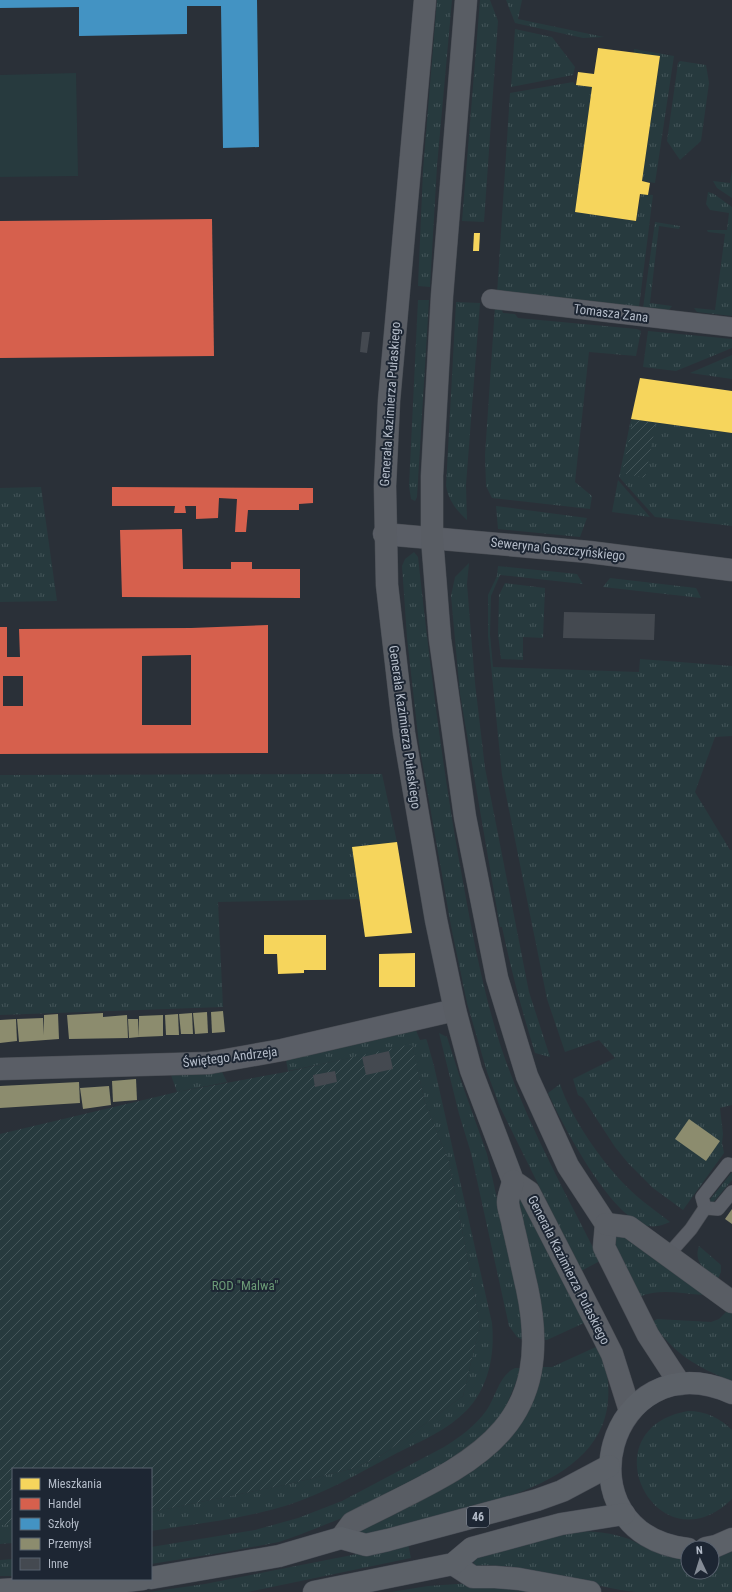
<svg xmlns="http://www.w3.org/2000/svg" width="732" height="1592" font-family="'Roboto Condensed',sans-serif">
  <style>
    .grass { fill: url(#grass-tufts) }
    .park { fill: #273a3e }
    .garden { fill: url(#garden-furrows) }
    .homes { fill: #f6d55c }
    .shops { fill: #d6604d; fill-rule: evenodd }
    .schools { fill: #4393c3 }
    .industry { fill: #8c8c6e }
    .building { fill: #444950 }
    .lines { fill: none; stroke-linecap: round; stroke-linejoin: round }
    .service-casing { stroke: #484c53; stroke-width: 14 }
    .pedestrian-casing { stroke: #484c53; stroke-width: 20 }
    .minor-casing { stroke: #484c53; stroke-width: 23 }
    .secondary-casing { stroke: #484c53; stroke-width: 23 }
    .primary-casing { stroke: #484c55; stroke-width: 23 }
    .service { stroke: #5a5e66; stroke-width: 13 }
    .pedestrian { stroke: #5a5e66; stroke-width: 19 }
    .minor { stroke: #5a5e66; stroke-width: 22 }
    .secondary { stroke: #595d64; stroke-width: 22 }
    .primary { stroke: #5c6168; stroke-width: 22 }
    .labels { text-anchor: middle; dominant-baseline: central; stroke-width: 4; stroke-linejoin: round; paint-order: stroke }
    .shield { fill: #1d2633; stroke: #878f9c; stroke-width: 1 }
    .shield-label { font-size: 12px; font-weight: bold; fill: #b4bcc9 }
    .street-label { font-size: 13px; fill: #b4bcc9; stroke: #1d2633 }
    .park-label { font-size: 13px; fill: #6b9a76; stroke: #1d2633 }
  </style>
  <defs>
    <pattern id="grass-tufts" width="24" height="20" patternUnits="userSpaceOnUse"><rect width="24" height="20" fill="#273a3e"/><path d="M3 7l-1-3M5 7V3M7 7l1-3M15 17l-1-3M17 17v-4M19 17l1-3" fill="none" stroke="#445559"/></pattern>
    <pattern id="garden-furrows" width="10" height="10" patternUnits="userSpaceOnUse"><rect width="10" height="10" fill="#273a3e"/><path d="M-1 1l2-2M0 10L10 0M9 11l2-2" fill="none" stroke="#445559"/></pattern>
  </defs>
  <rect width="100%" height="100%" fill="#2a3038"/>
  <g class="grass">
    <path d="M437,0H452L437,166L430,287L418,286L423,170Z"/>
    <path d="M480,0H490L498,21L484,222L462,221Z"/>
    <path d="M506,0H522L518,19L604,37L583,38L515,23Z"/>
    <path d="M515,29L552,37L575,67L573,75L511,87Z"/>
    <path d="M634,49L674,56L655,183L642,181L660,56L634,53Z"/>
    <path d="M680,61L706,65L709,83L701,141L680,160L667,141L678,63Z"/>
    <path d="M573,82L576,85L592,87L575,212L636,221L641,194L653,195L639,307L497,294L510,93Z"/>
    <path d="M732,170V198L717,188L713,181L730,183Z"/>
    <path d="M708,192L714,194L732,207V316L697,312L694,308L715,310L725,234L708,232L707,230H727L729,213L710,210L706,204Z"/>
    <path d="M655,222L680,226L679,229L659,226L650,303L672,306L669,310L643,308Z"/>
    <path d="M418,300H429L417,497L415,501L411,499L409,486Z"/>
    <path d="M456,302L480,303L466,485L467,520C456,510 449,501 446,486Z"/>
    <path d="M495,306H500L503,313L515,314L518,318L637,329L641,331L636,356L589,352L575,482L592,496L590,509L492,498L486,486L485,455Z"/>
    <path d="M648,331L732,339V348L676,371L643,367Z"/>
    <path d="M732,355V379L690,373Z"/>
    <path d="M631,419L732,433V526L655,517L619,477Z"/>
    <path d="M618,480L650,517L612,512Z"/>
    <path d="M41,487L57,601L0,602V488Z"/>
    <path d="M496,506L587,518L580,537L498,529Z"/>
    <path d="M414,552L418,557C430,666 443,774 463,882C473,937 483,991 500,1044C525,1120 564,1190 600,1261L581,1271L500,1107L487,1072L467,1003L451,926L419,744L407,638L402,566L405,559Z"/>
    <path d="M469,563L467,584L475,683L485,768L529,992L550,1057L535,1053C522,1011 511,970 502,927H500L460,694L451,596L455,577Z"/>
    <path d="M498,566L577,574L583,584L500,575L491,596L490,634L493,667L639,672L640,659L732,666V736L715,737L695,792L730,850H732V1105L720,1108L723,1134L722,1143L724,1153L683,1210L653,1188L628,1163L615,1147L583,1098L578,1095L573,1079L615,1058L599,1040L565,1052L547,999L502,775L488,636V595L497,576Z"/>
    <path d="M610,578L696,588L701,598L603,587Z"/>
    <path d="M505,583L545,588L543,638L523,637V660L501,659L498,634L499,595Z"/>
    <path d="M382,774L397,842L352,847L361,899L218,902L223,1007L0,1015V775Z"/>
    <path d="M415,1028L420,1040L426,1039L427,1041L434,1066L492,1323C495,1354 489,1387 467,1410C448,1430 421,1441 397,1453C361,1472 324,1494 285,1506C242,1519 195,1524 151,1531V1512L284,1485L355,1468L382,1455L463,1396L480,1324L449,1162L425,1103L412,1045L288,1071L286,1060Z"/>
    <path d="M439,1033L447,1037L461,1081L487,1154L523,1315L525,1341L517,1337L509,1326L471,1153L459,1114Z"/>
    <path d="M222,1072L227,1082L177,1092L171,1075Z"/>
    <path d="M560,1084C571,1118 602,1162 627,1187C640,1200 656,1211 670,1222C661,1226 654,1228 644,1225C609,1213 563,1126 548,1093Z"/>
    <path d="M732,1172V1180L711,1205L708,1202Z"/>
    <path d="M520,1194L586,1322L547,1340H543L516,1199Z"/>
    <path d="M623,1234L706,1294L704,1295C682,1294 660,1288 639,1297L612,1244V1237Z"/>
    <path d="M699,1246L721,1265V1272L717,1281C706,1271 693,1262 699,1246Z"/>
    <path d="M728,1310L732,1313V1381C696,1367 674,1354 652,1322L657,1319L711,1322L719,1319Z"/>
    <path d="M598,1346C601,1354 604,1362 606,1369C609,1382 609,1396 607,1409C595,1475 510,1498 455,1512C424,1521 392,1529 361,1537L357,1530L459,1477L540,1367H552Z"/>
    <path d="M515,1368H522L502,1416L466,1453L342,1518L299,1535L279,1542L226,1552L151,1564V1547L255,1530L298,1518L342,1501L444,1447C460,1437 475,1426 486,1411C496,1397 499,1375 515,1368Z"/>
    <path d="M688,1411C705,1411 720,1418 732,1430V1499C657,1572 585,1429 688,1411Z"/>
    <path d="M0,1525H13V1543L0,1544Z"/>
    <path d="M576,1531C595,1531 612,1533 629,1539C648,1548 666,1559 688,1559V1572H712V1557L732,1550V1592C701,1592 666,1592 635,1592C582,1586 531,1562 476,1566L473,1563L477,1558Z"/>
    <path d="M408,1544L411,1558L248,1592H149L205,1584Z"/>
    <path d="M13,1559V1576H0V1560Z"/>
    <path d="M472,1583L554,1592H391L428,1586Z"/>
  </g>
  <path class="park" d="M76,73L78,176L0,177V75Z"/>
  <g class="garden">
    <path d="M633,419L656,423L645,478L622,473Z"/>
    <path d="M412,1044L425,1103L449,1162L480,1324L463,1396L382,1455L355,1468L284,1485L151,1512V1469H13V1525H0V1134L177,1092L286,1072Z"/>
  </g>
  <g class="homes">
    <path d="M598,48L660,56L642,181L650,183L648,195L640,194L636,221L575,212L592,87L576,85L578,72L594,74Z"/>
    <path d="M474,233H480L479,251H473Z"/>
    <path d="M640,378L732,391V433L631,419Z"/>
    <path d="M397,842L412,933L365,937L352,847Z"/>
    <path d="M264,935H326V970H304V973L278,974L277,954H264Z"/>
    <path d="M415,953V987H379V954Z"/>
  </g>
  <g class="shops">
    <path d="M212,219L214,356L0,358V221Z"/>
    <path d="M112,487L313,488V503L299,504V510H248L246,532H235L237,499L219,498L218,518L196,519V506H185L186,513H174L175,506H112Z"/>
    <path d="M182,529L183,569H231V562H252V569H300V598L122,597L120,530Z"/>
    <path d="M268,625V753L0,754V627H7V657H20L19,629L191,628ZM191,655V725H142V656ZM3,676H23V706H3Z"/>
  </g>
  <path class="schools" d="M0,0H257L259,147L223,148L221,6H187V34L79,36V7L0,8Z"/>
  <g class="industry">
    <path d="M223,1011L225,1032L212,1033L211,1012Z"/>
    <path d="M207,1012L208,1033L195,1034L193,1013Z"/>
    <path d="M103,1013V1017L127,1015L128,1038L69,1039L67,1015Z"/>
    <path d="M192,1013L193,1034H181L179,1014Z"/>
    <path d="M58,1014L59,1039L19,1042L17,1019L43,1018L44,1035V1015Z"/>
    <path d="M178,1014L179,1035H166L165,1015Z"/>
    <path d="M163,1015V1036L139,1037V1016Z"/>
    <path d="M16,1019L17,1041L0,1043V1020Z"/>
    <path d="M128,1019H138L139,1037L129,1038Z"/>
    <path d="M136,1079L137,1100L113,1102L112,1081Z"/>
    <path d="M79,1082L80,1103L0,1108V1086Z"/>
    <path d="M109,1086L111,1105L83,1109L80,1088Z"/>
    <path d="M689,1119L720,1141L706,1161L675,1139Z"/>
    <path d="M732,1209V1224L725,1219Z"/>
  </g>
  <g class="building">
    <path d="M362,332H370L367,353L360,352Z"/>
    <path d="M564,612L655,614L654,640L563,638Z"/>
    <path d="M389,1051L393,1069L366,1075L362,1057Z"/>
    <path d="M335,1071L337,1082L315,1087L313,1075Z"/>
  </g>
  <g class="lines">
    <g class="service-casing">
      <g id="service">
        <path d="M705,1208L718,1209L732,1192"/>
        <path d="M668,1255L691,1229L705,1208L702,1197L728,1164L732,1165"/>
      </g>
    </g>
    <g class="pedestrian-casing">
      <path id="pedestrian" d="M491,299L732,327"/>
    </g>
    <g class="minor-casing">
      <g id="minor">
        <path d="M384,534L589,552L732,570"/>
        <path d="M0,1069L209,1063L282,1050L455,1010"/>
      </g>
    </g>
    <g class="secondary-casing">
      <g id="secondary">
        <path d="M425,0L389,401L385,486L387,585L404,733L436,920L455,1010L471,1070L513,1181L529,1192L601,1332L612,1354L630,1411"/>
        <path d="M466,0L442,296L432,476V538L440,639L465,817L497,978L527,1076L568,1166L606,1224L604,1247L648,1335L680,1384"/>
        <path d="M606,1224L629,1227L732,1302"/>
        <path d="M341,1538L352,1523C462,1466 559,1438 527,1288C522,1267 518,1246 513,1226C512,1218 508,1209 508,1202C508,1196 512,1188 513,1181"/>
      </g>
    </g>
    <g class="primary-casing">
      <g id="primary">
        <path d="M706,1548L716,1546L732,1539"/>
        <path d="M688,1549C555,1533 608,1338 732,1393"/>
        <path d="M453,1564L473,1577H495L519,1579L590,1592"/>
        <path d="M151,1578L279,1556L341,1538L366,1545L388,1540L537,1500L562,1491L609,1466"/>
        <path d="M0,1590L94,1585L143,1579"/>
        <path d="M314,1592L453,1564L472,1548L561,1524L624,1514"/>
      </g>
    </g>
    <use href="#service" class="service"/>
    <use href="#pedestrian" class="pedestrian"/>
    <use href="#minor" class="minor"/>
    <use href="#secondary" class="secondary"/>
    <use href="#primary" class="primary"/>
  </g>
  <g class="labels">
    <rect class="shield" x="467" y="1507" width="22" height="20" rx="3"/>
    <g class="shield-label">
      <text x="478" y="1517">46</text>
    </g>
    <g class="street-label">
      <text transform="translate(611 313) rotate(7)">Tomasza Zana</text>
      <text transform="translate(390 404) rotate(-86)">Generała Kazimierza Pułaskiego</text>
      <text transform="translate(558 549) rotate(6)">Seweryna Goszczyńskiego</text>
      <text transform="translate(405 727) rotate(82)">Generała Kazimierza Pułaskiego</text>
      <text transform="translate(230 1057) rotate(-7)">Świętego Andrzeja</text>
      <text transform="translate(569 1270) rotate(63)">Generała Kazimierza Pułaskiego</text>
    </g>
    <g class="park-label">
      <text x="245" y="1285">ROD "Malwa"</text>
    </g>
  </g>
  <rect x="12" y="1468" width="140" height="112" fill="#1d2633" stroke="#59626f"/>
  <rect x="20" y="1478" width="20" height="12" fill="#f6d55c" stroke="#59626f"/>
  <text x="48" y="1488" font-size="12" fill="#b4bcc9">Mieszkania</text>
  <rect x="20" y="1498" width="20" height="12" fill="#d6604d" stroke="#59626f"/>
  <text x="48" y="1508" font-size="12" fill="#b4bcc9">Handel</text>
  <rect x="20" y="1518" width="20" height="12" fill="#4393c3" stroke="#59626f"/>
  <text x="48" y="1528" font-size="12" fill="#b4bcc9">Szkoły</text>
  <rect x="20" y="1538" width="20" height="12" fill="#8c8c6e" stroke="#59626f"/>
  <text x="48" y="1548" font-size="12" fill="#b4bcc9">Przemysł</text>
  <rect x="20" y="1558" width="20" height="12" fill="#444950" stroke="#59626f"/>
  <text x="48" y="1568" font-size="12" fill="#b4bcc9">Inne</text>
  <g transform="translate(700 1560) rotate(356)"><circle r="19" fill="#1d2633" stroke="#59626f"/>
  <path d="M0-3L7 15L0 10L-7 15Z" fill="#848b96"/>
  <text y="-6" font-size="11" font-weight="bold" text-anchor="middle" fill="#b4bcc9">N</text>
  </g>
</svg>
